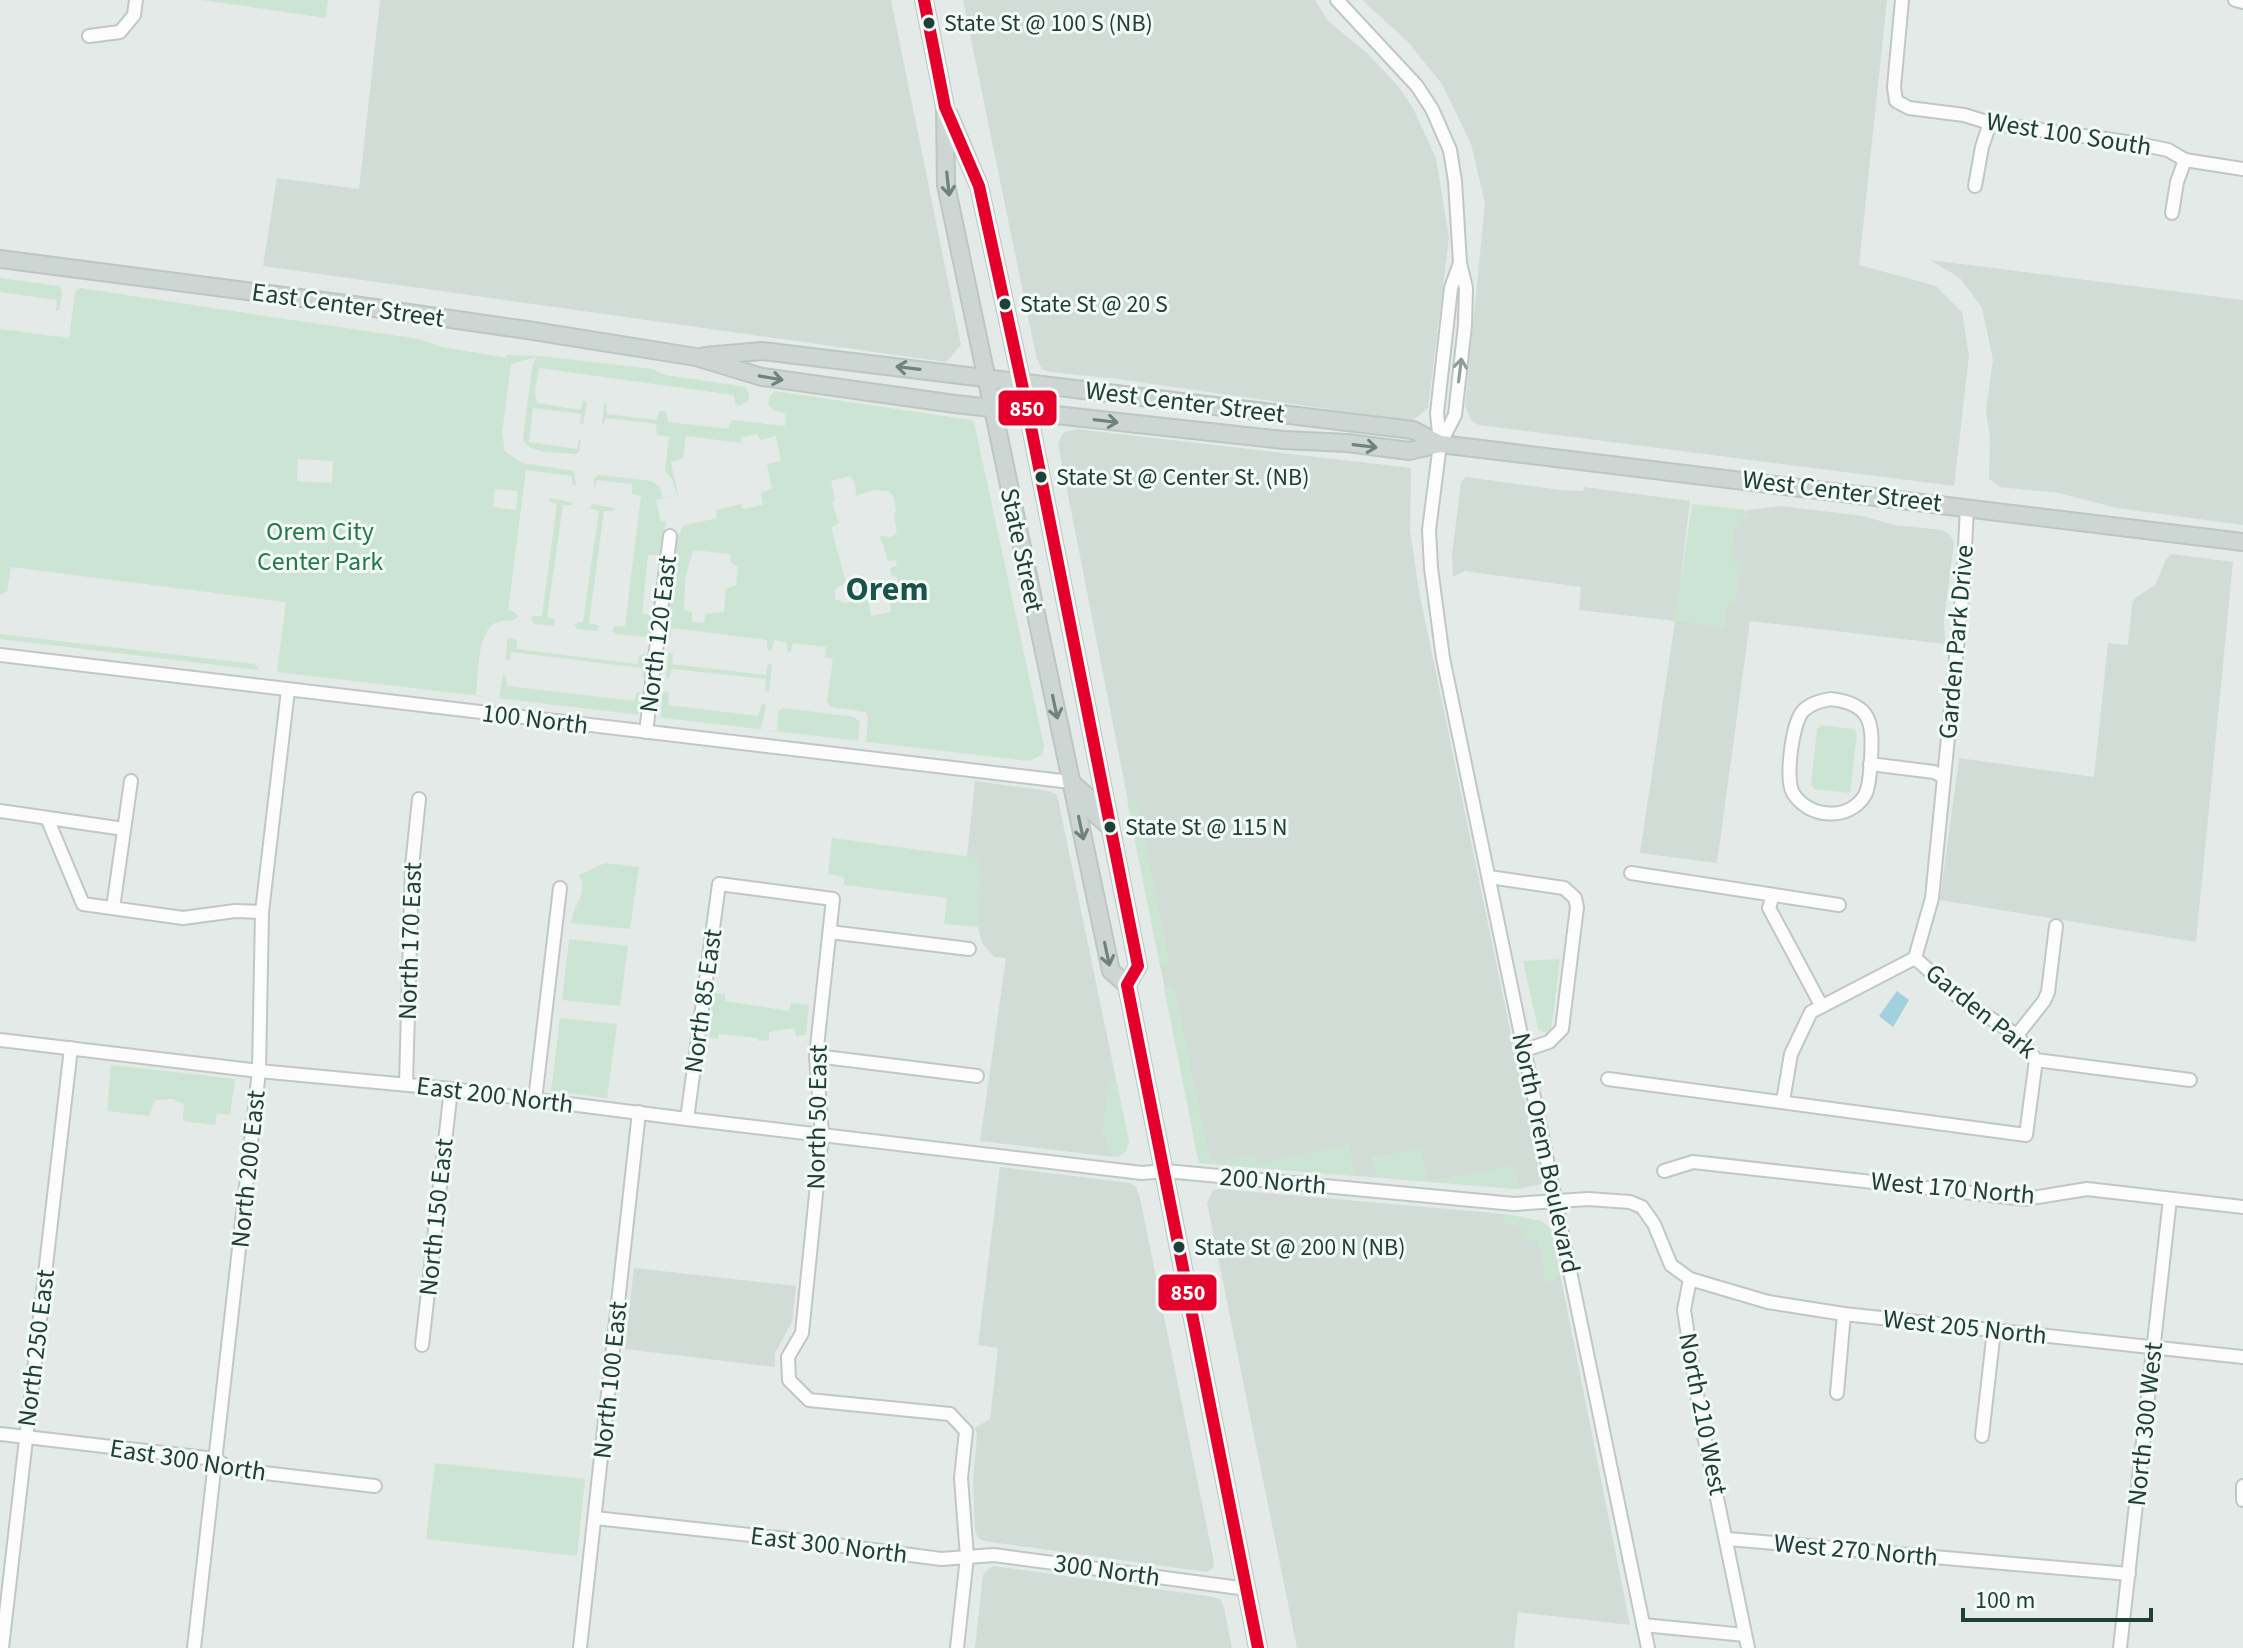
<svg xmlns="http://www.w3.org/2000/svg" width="2243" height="1648" font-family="'Source Sans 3',sans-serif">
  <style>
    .built { fill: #d1dcd7 }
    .green { fill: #cce4d4; fill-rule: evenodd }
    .water { fill: #a1d1dc }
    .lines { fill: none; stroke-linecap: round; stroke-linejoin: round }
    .minor-casing { stroke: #c1c7c4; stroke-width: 16 }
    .major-casing { stroke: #bcc6c3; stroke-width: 20 }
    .minor { stroke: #fbfcfb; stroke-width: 12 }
    .major { stroke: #cdd6d3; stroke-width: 16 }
    .bus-1-casing { stroke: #f2f9f6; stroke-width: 18 }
    .bus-1 { stroke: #e4002b; stroke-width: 12 }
    .oneway { stroke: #6e837e }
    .oneway2 { stroke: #8e9e9a }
    .bus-dot { fill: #203f38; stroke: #f2f9f6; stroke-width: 3 }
    .labels { text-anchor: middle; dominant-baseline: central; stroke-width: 6; stroke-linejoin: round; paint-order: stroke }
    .bus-label { font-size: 24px; fill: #203f38; stroke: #f2f9f6; text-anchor: start }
    .street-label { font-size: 26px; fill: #203f38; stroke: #f2f9f6 }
    .park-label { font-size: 26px; fill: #267a4a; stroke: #f2f9f6 }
    .district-label { font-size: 34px; font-weight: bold; fill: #1a5348; stroke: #f2f9f6 }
    .line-badge { stroke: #f2f9f6; stroke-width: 3 }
    .badge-label { font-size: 22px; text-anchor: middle; font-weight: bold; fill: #fff }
  </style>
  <rect width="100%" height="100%" fill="#e4eae7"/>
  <g class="built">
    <path d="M380,0H891L961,345L946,362L263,266L277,178L359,189Z"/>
    <path d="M963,0H1315L1328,21L1367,53L1398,86L1413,108L1436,158L1449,238L1428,408L1412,421L1118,379L1050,372L1042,369L1036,356Z"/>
    <path d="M1362,0H1887L1859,265L1936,286L1962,312L1969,356L1954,486L1479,425L1471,420L1465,405L1485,203L1471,144L1442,84L1407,41Z"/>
    <path d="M1930,260L2243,300V525L2117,508L2059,493L2000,487L1989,479L1990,438L1986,410L1993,360L1982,308L1960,278Z"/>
    <path d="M1076,429L1411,468L1410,530L1419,591L1542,1184L1517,1189L1199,1163L1058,444L1063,433Z"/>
    <path d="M1466,477L1560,490L1583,491L1584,487L1690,501L1676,621L1728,602L1734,603L1740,563L1731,561L1734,526L1741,517L1749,518L1747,510L1781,506L1863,516L1894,525L1942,530L1950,535L1954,543L1944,620L1945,644L1750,621L1717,863L1640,853L1675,621L1579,610L1581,587L1465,571L1453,577L1452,554L1461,482Z"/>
    <path d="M2171,554L2233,562L2196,942L1940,900L1959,758L2094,777L2108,643L2128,645L2132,604L2135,598L2155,585L2166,560Z"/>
    <path d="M975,781L1048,791L1056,794L1058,799L1129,1142L1126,1151L1120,1156L1113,1157L980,1141L1006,958L994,957L982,943L978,927L979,859L967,857Z"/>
    <path d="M1000,1167L1130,1183L1136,1187L1140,1198L1214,1562L1213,1568L1207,1572L984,1541L978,1538L975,1530L973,1480L977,1436L975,1428L990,1419L998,1348L978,1345Z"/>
    <path d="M1221,1189L1504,1214L1541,1221L1551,1229L1630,1625L1518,1612L1514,1648H1297L1207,1203L1213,1190Z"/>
    <path d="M634,1268L796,1286L792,1322L775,1353V1367L625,1349Z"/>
    <path d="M994,1566L1214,1597L1221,1600L1224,1608L1232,1648H975L983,1575L988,1569Z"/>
  </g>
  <g class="green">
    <path d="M202,0H328L326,18Z"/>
    <path d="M0,278L59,286L62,292L59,311H56L57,300L0,292Z"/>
    <path d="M80,288L419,339L442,347L507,358L506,355L540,356L653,369L665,375L971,420L974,422L1044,746L1042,755L1029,761L277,672L286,602L11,567L7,592L0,595V329L69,338L75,292ZM536,357L532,368L523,438C528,455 558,452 574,454L579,452L581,439L578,441L577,449L529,442L533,408L581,414L580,424L583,425L587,402L583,400L581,410L537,403L535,392L539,368L734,395L735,404L740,406L749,400V393L745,387L775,391L770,396L768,405L775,411L786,413L785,426L732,420L728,429L668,422L666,411H659L657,420L607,414V404L604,403L602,427L606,418L656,424L657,435L669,437L665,471L672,479L677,495L662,498L660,487L652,481L599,475L594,478V489L597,480L632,484V494L641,496L625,626H615L612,631L616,634L646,637L653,630L652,615L642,614L648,555H661L666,521L661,522L656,500L678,495L671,462L683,458L686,436L742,443L741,437L758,434L760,440L776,436L781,461L767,464L772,489L761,492L763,505L743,509L741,504L716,510L717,518L682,526C681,535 674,540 672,549C666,578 666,608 666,638L670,639L672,628L767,640V648L769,651L772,649L774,640L786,642L788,653L791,652L793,643L826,647L825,657L833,659L827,701L831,707L866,712L868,718L866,742L858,741L860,722L854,717L783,708L778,712L777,732L761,729L766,706L762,703L758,716L668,705L669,693L665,692L662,695L661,718L638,715L641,695L639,692L636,693L634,701L507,686L506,676L503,675L499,698L476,696C478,678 477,632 495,623C503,619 511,623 518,617L515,612L508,611L526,470L572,476V485H576L574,471L522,463L505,451L502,433L511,364ZM298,459L333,461L332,483L297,481ZM850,476L855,483L856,496L873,490L888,491L893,496L896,510L894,515L897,532L892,537L880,536L888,561L895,560L897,563L896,566L890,568L891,575L897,577C898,586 897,592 889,596L891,612L871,616L868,599L845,603L835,599V589L846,582L832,531V527L839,523L832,503L835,499L831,481ZM495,489L518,491L516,510L493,507ZM693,550L730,554L731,563L738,566L736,585L726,589L724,612L706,614L704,623L692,622V612L684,610L685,579Z"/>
    <path d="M551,498L573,503L572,505H563L547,617L555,619L554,626L535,624L531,620L533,616H542L557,504L548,501Z"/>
    <path d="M592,504L615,508L614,511H604L589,623L599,626L597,631L577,629L574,624L583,621L599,511L590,508Z"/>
    <path d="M1692,504L1747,510L1749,518L1741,517L1740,526H1734L1731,561L1741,563L1735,603L1728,602L1725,628L1675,621Z"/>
    <path d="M0,634L255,664L259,670L0,639Z"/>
    <path d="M510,638L517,640V649L638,664L639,656L644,654L649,659L647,677H643L642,668L511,652L510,659L506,661L507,639Z"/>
    <path d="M669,652L673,654L672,664L766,675L768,664H772L769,692L765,691L766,679L672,669L668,680L666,676Z"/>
    <path d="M1821,725L1853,729L1857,733L1850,793L1814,789L1811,784L1817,729Z"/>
    <path d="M1133,800L1137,803L1170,964L1160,967L1127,801Z"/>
    <path d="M832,838L979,858L978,927L944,924L947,898L844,885V877L828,874Z"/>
    <path d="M605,863L639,867L630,929L571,923C573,904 589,895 579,875Z"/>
    <path d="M569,939L628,946L620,1006L562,1000Z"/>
    <path d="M1560,959L1552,1024L1550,1031L1543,1032L1538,1028L1523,961Z"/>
    <path d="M1171,986L1175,990L1210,1160L1223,1161L1255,1153L1258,1164L1349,1144L1355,1176L1199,1163L1164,988Z"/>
    <path d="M714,993L725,994V1001L789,1011L791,1003L809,1005L806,1035L796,1036L794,1028L769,1032V1040L758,1041V1038L719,1034L718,1039L709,1038Z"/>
    <path d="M560,1018L617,1024L607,1098L551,1091Z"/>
    <path d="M111,1065L235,1079L230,1115L217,1113L215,1125L183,1121L184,1104L172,1099L155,1100L149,1116L107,1111Z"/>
    <path d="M1116,1080L1129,1142L1126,1151L1113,1157L1102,1132L1109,1081Z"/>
    <path d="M1421,1148L1428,1181L1515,1165L1519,1184L1517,1189L1378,1177L1376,1175L1372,1157Z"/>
    <path d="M1504,1214L1541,1221L1551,1229L1559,1276L1556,1280L1545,1283L1542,1253L1536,1240L1526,1241L1520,1226L1503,1223Z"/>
    <path d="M435,1463L585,1479L577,1556L426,1539Z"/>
  </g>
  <path class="water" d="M1897,991L1909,1000L1893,1027L1879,1016Z"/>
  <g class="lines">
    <g class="minor-casing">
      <g id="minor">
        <path d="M1337,0L1417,86L1432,109L1450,150L1455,181L1460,263L1466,288L1465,325L1455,415L1440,444"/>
        <path d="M1902,0L1894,87L1896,101L1909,108L1964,115L1990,123L2134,143L2168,150L2185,160L2243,169"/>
        <path d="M2235,0L2243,2"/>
        <path d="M89,36L120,32L134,15L136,0"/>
        <path d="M1975,186L1982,147L1990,123"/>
        <path d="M2172,213L2177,182L2185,160"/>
        <path d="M1460,263L1451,288L1437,413L1440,444L1429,530L1431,568L1443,658L1648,1648"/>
        <path d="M0,655L1071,782"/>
        <path d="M1831,699C1872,704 1873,723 1871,759C1870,770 1870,786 1865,795C1849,822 1808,818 1793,793C1785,779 1792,723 1803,711C1811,703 1821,701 1831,699Z"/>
        <path d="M646,732L670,536"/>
        <path d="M1870,764L1934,772L1944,777"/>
        <path d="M0,811L124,829"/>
        <path d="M47,818L83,904L183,918L235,911L262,912"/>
        <path d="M1631,873L1839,905"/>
        <path d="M1489,877L1564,888L1575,898L1577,907L1562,1029L1549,1042L1525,1050"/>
        <path d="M1773,895L1769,908L1821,1005"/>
        <path d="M113,908L131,781"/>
        <path d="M830,932L969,949"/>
        <path d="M1915,958L1963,1001L2017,1035L2036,1060L2190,1080"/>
        <path d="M2017,1035L2044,1001L2048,992L2056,926"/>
        <path d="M0,1040L259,1071L451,1089L687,1119L1142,1173L1166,1171L1514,1204L1588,1199L1630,1202L1642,1207L1654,1224L1671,1265L1690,1279L1684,1310L1701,1421L1748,1648"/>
        <path d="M816,1056L977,1076"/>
        <path d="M1608,1079L2026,1135L2036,1060"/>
        <path d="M406,1084L412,866L419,799"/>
        <path d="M535,1100L560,888"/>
        <path d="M1783,1101L1791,1054L1811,1012L1915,958L1932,898L1963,587L1967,507"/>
        <path d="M687,1119L719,884L833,899L816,1056L822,1135L802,1333L788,1357L789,1380L809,1400L950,1414L966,1431L961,1478L967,1557L957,1648"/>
        <path d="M1664,1171L1693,1162L2026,1199L2087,1189L2243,1207"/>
        <path d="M1690,1279L1768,1302L1844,1314L2243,1357"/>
        <path d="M422,1345L451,1089"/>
        <path d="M1837,1393L1844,1314"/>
        <path d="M0,1434L215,1459L231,1469L375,1486"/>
        <path d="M1982,1436L1994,1330"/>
        <path d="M2243,1486V1500"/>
        <path d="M595,1518L805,1541L941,1559L994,1555L1247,1589"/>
        <path d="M1728,1539L2129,1574"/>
        <path d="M1643,1625L1745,1635"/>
        <path d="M2,1648L71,1048"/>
        <path d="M194,1648L259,1071L262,912L288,690"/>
        <path d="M580,1648L639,1112"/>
        <path d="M2120,1648L2170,1199"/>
      </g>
    </g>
    <g class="major-casing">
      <g id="major">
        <path d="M924,0L945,107L946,185L1111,971L1127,985L1258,1648"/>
        <path d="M949,115L979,186L1028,412L1138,966L1127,985"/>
        <path d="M0,259L354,305L527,330L696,357L762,377L955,404L1284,440L1347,443L1409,451L1440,444L1465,447L2243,542"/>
        <path d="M705,356L762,351L1413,430L1440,444"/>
        <path d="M1071,782L1092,801L1094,813L1110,827"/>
      </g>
    </g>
    <use href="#minor" class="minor"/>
    <use href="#major" class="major"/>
    <g class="bus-1-casing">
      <path id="bus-1" d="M924,0L945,107L979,186L1028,412L1138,966L1127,985L1258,1648"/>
    </g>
    <use href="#bus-1" class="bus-1"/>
  </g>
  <defs><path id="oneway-shaft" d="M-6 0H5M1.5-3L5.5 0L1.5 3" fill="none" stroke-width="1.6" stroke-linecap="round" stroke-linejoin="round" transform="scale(2)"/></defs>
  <g class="oneway">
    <use href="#oneway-shaft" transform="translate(948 184) rotate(84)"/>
    <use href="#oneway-shaft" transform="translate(908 368) rotate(-173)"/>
    <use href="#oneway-shaft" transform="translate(771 378) rotate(10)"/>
    <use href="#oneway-shaft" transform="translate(1106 421) rotate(7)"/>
    <use href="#oneway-shaft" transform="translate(1365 446) rotate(7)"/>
    <use href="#oneway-shaft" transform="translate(1055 707) rotate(78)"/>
    <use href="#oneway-shaft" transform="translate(1081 828) rotate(78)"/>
    <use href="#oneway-shaft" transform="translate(1107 954) rotate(78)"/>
  </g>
  <use class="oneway2" href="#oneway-shaft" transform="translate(1460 370) rotate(-83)"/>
  <g class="bus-dot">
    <circle cx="929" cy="23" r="7"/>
    <circle cx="1005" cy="304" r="7"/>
    <circle cx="1041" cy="477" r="7"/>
    <circle cx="1110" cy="827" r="7"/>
    <circle cx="1179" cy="1247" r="7"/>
  </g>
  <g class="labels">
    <g class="bus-label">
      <text x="944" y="23">State St @ 100 S (NB)</text>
      <text x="1020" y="304">State St @ 20 S</text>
      <text x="1056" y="477">State St @ Center St. (NB)</text>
      <text x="1125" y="827">State St @ 115 N</text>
      <text x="1194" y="1247">State St @ 200 N (NB)</text>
    </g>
    <g class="street-label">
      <text transform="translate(2069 134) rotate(9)">West 100 South</text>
      <text transform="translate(348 305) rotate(8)">East Center Street</text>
      <text transform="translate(1185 402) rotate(7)">West Center Street</text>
      <text transform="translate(1842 491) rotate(7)">West Center Street</text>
      <text transform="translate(1022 550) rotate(78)">State Street</text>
      <text transform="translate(658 634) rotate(-83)">North 120 East</text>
      <text transform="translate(1956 642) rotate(-85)">Garden Park Drive</text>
      <text transform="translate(535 719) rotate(7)">100 North</text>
      <text transform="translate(410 941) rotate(-88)">North 170 East</text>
      <text transform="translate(703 1001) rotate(-82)">North 85 East</text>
      <text transform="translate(1981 1011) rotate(39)">Garden Park</text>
      <text transform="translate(495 1095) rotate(7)">East 200 North</text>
      <text transform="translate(817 1117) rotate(-89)">North 50 East</text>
      <text transform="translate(1546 1153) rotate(78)">North Orem Boulevard</text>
      <text transform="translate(248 1169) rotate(-84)">North 200 East</text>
      <text transform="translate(1273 1181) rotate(5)">200 North</text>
      <text transform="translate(1953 1188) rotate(5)">West 170 North</text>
      <text transform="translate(436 1217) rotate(-84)">North 150 East</text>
      <text transform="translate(1965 1327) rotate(6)">West 205 North</text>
      <text transform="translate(36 1348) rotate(-83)">North 250 East</text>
      <text transform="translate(610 1380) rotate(-84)">North 100 East</text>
      <text transform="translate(1703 1414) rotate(79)">North 210 West</text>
      <text transform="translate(2145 1424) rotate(-84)">North 300 West</text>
      <text transform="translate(188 1460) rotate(9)">East 300 North</text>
      <text transform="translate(829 1545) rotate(7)">East 300 North</text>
      <text transform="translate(1856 1550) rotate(5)">West 270 North</text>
      <text transform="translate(1107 1570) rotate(8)">300 North</text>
    </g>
    <g class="park-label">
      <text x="320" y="531">Orem City<tspan x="320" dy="30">Center Park</tspan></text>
    </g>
    <g class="district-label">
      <text x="887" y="589">Orem</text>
    </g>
  </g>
  <g class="line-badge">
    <rect x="997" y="389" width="61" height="38" rx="8" fill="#e4002b"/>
    <rect x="1157" y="1273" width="61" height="39" rx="8" fill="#e4002b"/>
  </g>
  <g class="badge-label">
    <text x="1027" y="416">850</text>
    <text x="1188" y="1300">850</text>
  </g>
  <path d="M1963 1608v12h188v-12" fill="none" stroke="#203f38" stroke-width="4"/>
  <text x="1975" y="1608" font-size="24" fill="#203f38" stroke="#f2f9f6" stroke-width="6" paint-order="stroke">100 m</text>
</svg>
